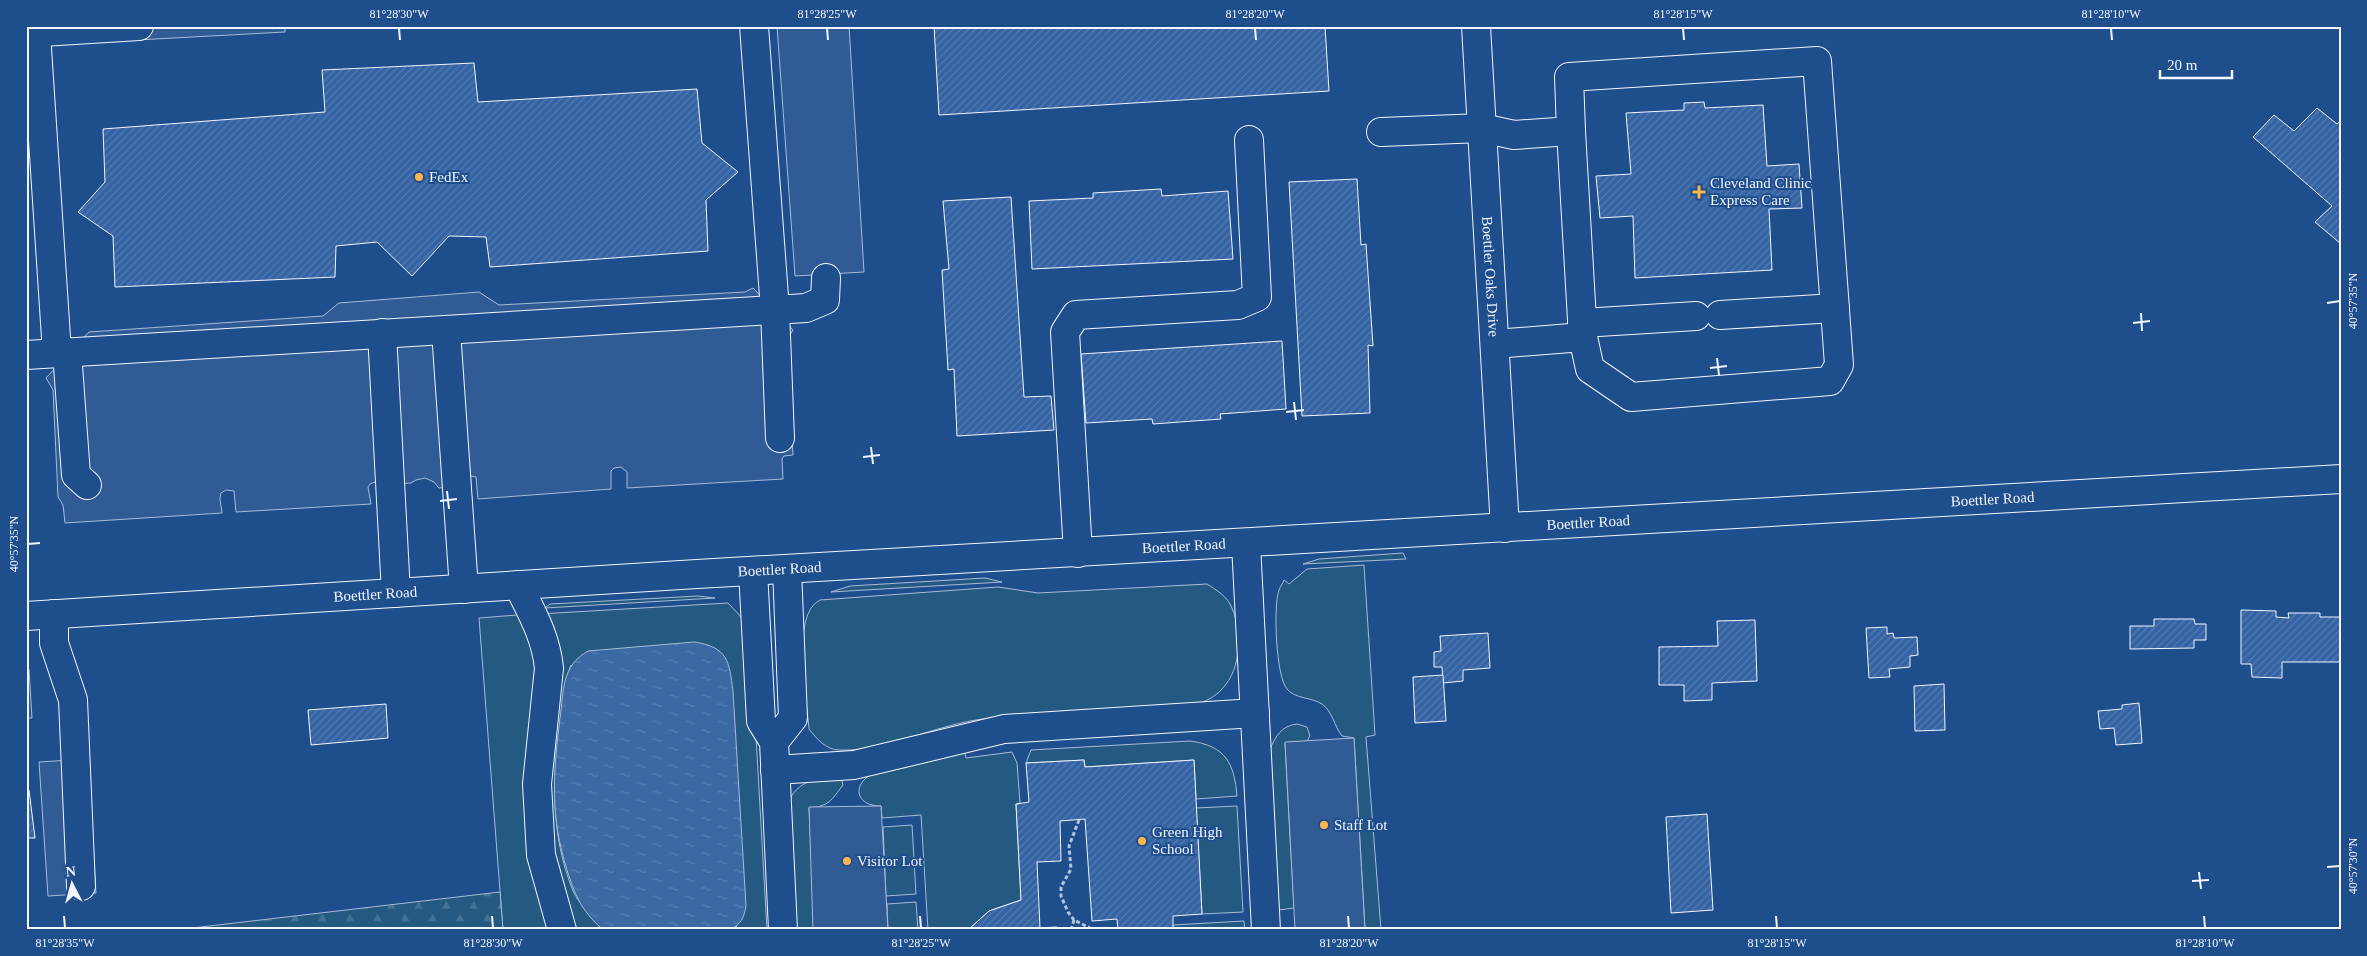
<svg xmlns="http://www.w3.org/2000/svg" width="2367" height="956" font-family="Georgia,serif">
  <style>
    .green { fill: #245a82; stroke: #a8bbd7 }
    .forest { fill: url(#forest-firs); stroke: #a8bbd7 }
    .parking { fill: #305b95; stroke: #a8bbd7 }
    .water { fill: url(#water-ripples); stroke: #a8bbd7 }
    .building { fill: url(#building-hatch); stroke: #f2f6ff }
    .lines { fill: none; stroke-linecap: round; stroke-linejoin: round }
    .minor-casing { stroke: #f2f6ff; stroke-width: 30 }
    .path { stroke: #b3c4dc; stroke-width: 3; stroke-dasharray: 4 2.5; stroke-linecap: butt }
    .minor { stroke: #1f4e8c; stroke-width: 28 }
    .ticks { fill: none; stroke: #f2f6ff; stroke-width: 2 }
    .poi-dot { fill: #ffb74d; stroke: #1f4e8c; stroke-width: 2 }
    .labels { text-anchor: middle; dominant-baseline: central; stroke-width: 4; stroke-linejoin: round; paint-order: stroke }
    .poi-label { font-size: 15px; fill: #f2f6ff; stroke: #1f4e8c; text-anchor: start }
    .street-label { font-size: 15px; fill: #f2f6ff; stroke: #1f4e8c }
    .neatline { fill: none; stroke: #f2f6ff; stroke-width: 2 }
    .ticks-label { font-size: 12px; text-anchor: middle; fill: #f2f6ff }
  </style>
  <defs>
    <pattern id="forest-firs" width="22" height="20" patternUnits="userSpaceOnUse" patternTransform="scale(1.25)"><rect width="22" height="20" fill="#245a82"/><path d="M5 1l3.5 6h-7zM16 11l3.5 6h-7z" fill="#447295"/></pattern>
    <pattern id="water-ripples" width="26" height="14" patternUnits="userSpaceOnUse" patternTransform="scale(1.25)"><rect width="26" height="14" fill="#3b69a3"/><path d="M2 4q2-2 4 0t4 0M15 11q2-2 4 0t4 0" fill="none" stroke="#587fb1"/></pattern>
    <pattern id="building-hatch" width="6" height="6" patternUnits="userSpaceOnUse" patternTransform="scale(1.25)"><rect width="6" height="6" fill="#3563a3"/><path d="M-1 1l2-2M0 6l6-6M5 7l2-2" fill="none" stroke="#537ab1"/></pattern>
  </defs>
  <rect width="100%" height="100%" fill="#1f4e8c"/>
  <g class="green">
    <path d="M1403,553L1406,559L1303,564L1319,559Z"/>
    <path d="M1364,565L1375,735L1366,737L1381,930H1365L1354,738L1342,736C1334,726 1333,712 1322,704C1311,697 1295,699 1287,689C1276,677 1273,606 1279,590C1280,587 1283,583 1284,580L1289,584L1307,569Z"/>
    <path d="M985,578L1002,582L831,592L850,586Z"/>
    <path d="M1207,584C1215,589 1226,596 1230,604C1243,628 1242,669 1222,689C1215,697 1206,701 1196,705C1124,709 1046,709 976,720C932,727 882,752 839,750C826,750 816,738 809,729C807,701 790,614 820,600L998,587L1038,593Z"/>
    <path d="M698,596L715,598L545,608L550,604Z"/>
    <path d="M728,603L744,620L750,631L767,930H730L737,926L571,665C564,682 563,700 561,718C552,778 550,833 573,891C579,904 592,917 601,928L661,930H572L552,867L539,614Z"/>
    <path d="M517,615L534,633L555,930H503L479,618Z"/>
    <path d="M1297,724L1307,727L1310,736L1307,741L1285,743L1294,908L1279,910L1270,749C1276,736 1281,726 1297,724Z"/>
    <path d="M1190,741C1226,746 1234,763 1237,796L1196,799L1194,760L1085,767L1084,760L1026,763L1031,750Z"/>
    <path d="M964,750L966,758L1012,752L1017,763L1020,803L1016,804L1021,900L989,911L968,930H928L921,815L882,818L881,806C854,806 852,783 874,773Z"/>
    <path d="M841,778L843,785C831,801 829,806 809,808L815,930H794L789,800C802,777 818,780 841,778Z"/>
    <path d="M1237,806L1243,912L1202,914L1196,808Z"/>
    <path d="M912,825L916,894L886,896L883,827Z"/>
    <path d="M916,902L918,930H888L887,904Z"/>
    <path d="M1244,921L1245,930H1173V925Z"/>
  </g>
  <path class="forest" d="M500,892L503,930H175Z"/>
  <g class="parking">
    <path d="M26,26H285V32L26,46Z"/>
    <path d="M777,26H849L864,272L795,276Z"/>
    <path d="M753,288L793,330L788,338L786,348L793,455L784,456L782,459L783,479L627,488V472L621,467L614,468L611,471V489L478,499L476,477L470,476L466,480L465,486L439,488L434,482L425,478L416,480L411,483L380,485L375,482L370,484L368,487L371,504L236,512L234,491L226,490L221,493L220,499L222,513L65,523L63,505L58,497L53,390L46,378L89,332L323,316L339,303L479,292L499,305L745,292Z"/>
    <path d="M26,669H29L32,718H26Z"/>
    <path d="M1354,738L1365,930H1295L1285,742Z"/>
    <path d="M87,759L96,893L48,896L39,762Z"/>
    <path d="M881,806L888,930H813L809,807Z"/>
  </g>
  <path class="water" d="M694,642C728,647 729,661 733,691L746,906C744,918 741,924 730,930L601,928C581,910 575,895 567,870C550,816 553,774 560,718C564,691 561,666 588,651Z"/>
  <g class="building">
    <path d="M934,26H1325L1329,91L939,115Z"/>
    <path d="M474,63L478,102L697,89L702,143L738,172L706,200L708,251L490,267L486,237L449,236L412,276L377,242L336,246L335,277L115,287L113,236L78,212L105,182L103,129L325,112L322,70Z"/>
    <path d="M1704,102L1705,108L1763,105L1767,166L1799,164L1802,208L1769,209L1772,270L1635,278L1633,216L1600,218L1596,176L1631,174L1626,113L1684,110V103Z"/>
    <path d="M2317,108L2337,124L2341,120V244L2315,222L2332,206L2253,137L2274,115L2294,131Z"/>
    <path d="M1357,179L1361,245L1366,244L1373,346L1368,345L1370,413L1302,416L1289,182Z"/>
    <path d="M1161,189L1162,196L1228,191L1233,259L1032,269L1029,201L1093,198V193Z"/>
    <path d="M1011,197L1024,397L1051,396L1054,430L957,436L954,369L948,370L942,270L949,269L943,201Z"/>
    <path d="M1282,341L1286,409L1220,414L1221,419L1153,424L1152,419L1086,423L1081,354Z"/>
    <path d="M2241,610L2276,611V617L2289,618L2288,613H2320V617H2341V662H2282V678L2252,677L2251,664H2241Z"/>
    <path d="M2154,619H2194L2195,624H2206V640H2194V648L2130,649V626H2154Z"/>
    <path d="M1755,620L1757,681L1712,683V700L1684,701V685H1659V647L1718,646L1717,621Z"/>
    <path d="M1887,627V634L1893,633L1894,638L1917,637L1918,655L1910,656V667L1889,669L1890,677L1869,678L1866,628Z"/>
    <path d="M1488,633L1490,668L1463,670V681L1443,683L1442,667H1434V652L1441,651L1440,636Z"/>
    <path d="M1443,675L1446,721L1415,723L1413,677Z"/>
    <path d="M1944,684L1945,730L1915,731L1914,686Z"/>
    <path d="M2139,703L2142,743L2116,745L2114,728L2100,729L2098,711L2122,709V705Z"/>
    <path d="M386,704L388,738L311,745L308,710Z"/>
    <path d="M1084,760L1085,767L1194,760L1202,914L1173,916V930H1118L1117,919L1092,921L1085,819L1060,821L1061,861L1037,862L1040,928L1057,927V930H968L989,911L1021,900L1016,804L1029,802L1026,763Z"/>
    <path d="M26,790H29L35,838H26Z"/>
    <path d="M1707,814L1713,910L1671,913L1666,817Z"/>
  </g>
  <g class="lines">
    <g class="minor-casing">
      <g id="minor">
        <path d="M754,26L775,310L780,438"/>
        <path id="s1" d="M1476,26L1505,528"/>
        <path d="M26,33L139,26"/>
        <path d="M36,33L57,353"/>
        <path d="M1571,131L1583,337"/>
        <path d="M1381,132L1482,128L1514,135L1571,131L1569,77L1817,61L1839,365L1830,381L1631,397L1590,369L1583,337L1495,344"/>
        <path d="M1720,315L1835,308"/>
        <path d="M1582,323L1696,316"/>
        <path d="M446,331L464,589"/>
        <path d="M382,333L396,593"/>
        <path d="M67,352L76,475L87,485"/>
        <path d="M26,355C286,339 546,325 806,308L825,300L826,278"/>
        <path d="M1246,544L1266,930"/>
        <path d="M1078,553L1065,332L1076,315L1238,305L1257,297L1249,140"/>
        <path d="M753,571L761,721L774,742L783,930"/>
        <path d="M518,585C532,613 546,637 549,668L537,784L541,855L562,930"/>
        <path d="M54,614V643L73,700L81,886"/>
        <path id="s2" d="M26,616L697,574L2341,479"/>
        <path d="M774,742L793,718L787,569"/>
        <path d="M775,770L854,765L1004,729L1255,713"/>
      </g>
    </g>
    <g class="path">
      <path d="M1079,820L1069,846L1071,869L1061,887V896L1068,912L1074,920L1094,930"/>
      <path d="M1071,930L1074,920"/>
    </g>
    <use href="#minor" class="minor"/>
  </g>
  <path class="ticks" d="M399,28L400,40M827,28L828,40M1255,28L1256,40M1683,28L1684,40M2111,28L2112,40M2327,303L2340,301M2141,313L2142,331M2133,323L2150,321M1717,358L1719,375M1710,368L1727,366M1294,402L1296,420M1286,412L1304,410M871,447L873,464M863,457L880,455M447,491L449,509M440,501L457,499M28,544L40,543M2327,867L2340,866M2199,872L2201,889M2192,881L2209,880M64,916L65,928M492,916L493,928M920,916L921,928M1348,916L1349,928M1776,916L1777,928M2204,916L2205,928"/>
  <g class="poi-dot">
    <circle cx="419" cy="177" r="5"/>
    <path d="M1696.5 184.5h5v5h5v5h-5v5h-5v-5h-5v-5h5z"/>
    <circle cx="1324" cy="825" r="5"/>
    <circle cx="1142" cy="841" r="5"/>
    <circle cx="847" cy="861" r="5"/>
  </g>
  <g class="labels">
    <g class="poi-label">
      <text x="429" y="177">FedEx</text>
      <text x="1710" y="183">Cleveland Clinic<tspan x="1710" dy="17">Express Care</tspan></text>
      <text x="1334" y="825">Staff Lot</text>
      <text x="1152" y="832">Green High<tspan x="1152" dy="17">School</tspan></text>
      <text x="857" y="861">Visitor Lot</text>
    </g>
    <g class="street-label">
      <text stroke="none"><textPath href="#s1" startOffset="251">Boettler Oaks Drive</textPath></text>
      <text stroke="none"><textPath href="#s2" startOffset="1970">Boettler Road</textPath></text>
      <text stroke="none"><textPath href="#s2" startOffset="1565">Boettler Road</textPath></text>
      <text stroke="none"><textPath href="#s2" startOffset="1160">Boettler Road</textPath></text>
      <text stroke="none"><textPath href="#s2" startOffset="755">Boettler Road</textPath></text>
      <text stroke="none"><textPath href="#s2" startOffset="350">Boettler Road</textPath></text>
    </g>
  </g>
  <rect width="2367" height="956" fill="none" stroke="#1f4e8c" stroke-width="55"/>
  <g transform="translate(72 884) rotate(354)" stroke="#1f4e8c" stroke-width="4" paint-order="stroke">
  <path d="M0-4L9 19L0 12L-9 19Z" fill="#f2f6ff"/>
  <text y="-8" font-size="14" font-weight="bold" text-anchor="middle" fill="#f2f6ff">N</text>
  </g>
  <path d="M2160 70v8h72v-8" fill="none" stroke="#f2f6ff" stroke-width="2.5"/>
  <text x="2167" y="70" font-size="15" fill="#f2f6ff" stroke="#1f4e8c" stroke-width="4" paint-order="stroke">20 m</text>
  <rect x="28" y="28" width="2312" height="900" class="neatline"/>
  <g class="ticks-label">
    <text x="399" y="18">81°28'30"W</text>
    <text x="827" y="18">81°28'25"W</text>
    <text x="1255" y="18">81°28'20"W</text>
    <text x="1683" y="18">81°28'15"W</text>
    <text x="2111" y="18">81°28'10"W</text>
    <text transform="translate(2353 301) rotate(-90)" y="4">40°57'35"N</text>
    <text transform="translate(14 544) rotate(-90)" y="4">40°57'35"N</text>
    <text transform="translate(2353 866) rotate(-90)" y="4">40°57'30"N</text>
    <text x="65" y="947">81°28'35"W</text>
    <text x="493" y="947">81°28'30"W</text>
    <text x="921" y="947">81°28'25"W</text>
    <text x="1349" y="947">81°28'20"W</text>
    <text x="1777" y="947">81°28'15"W</text>
    <text x="2205" y="947">81°28'10"W</text>
  </g>
</svg>
